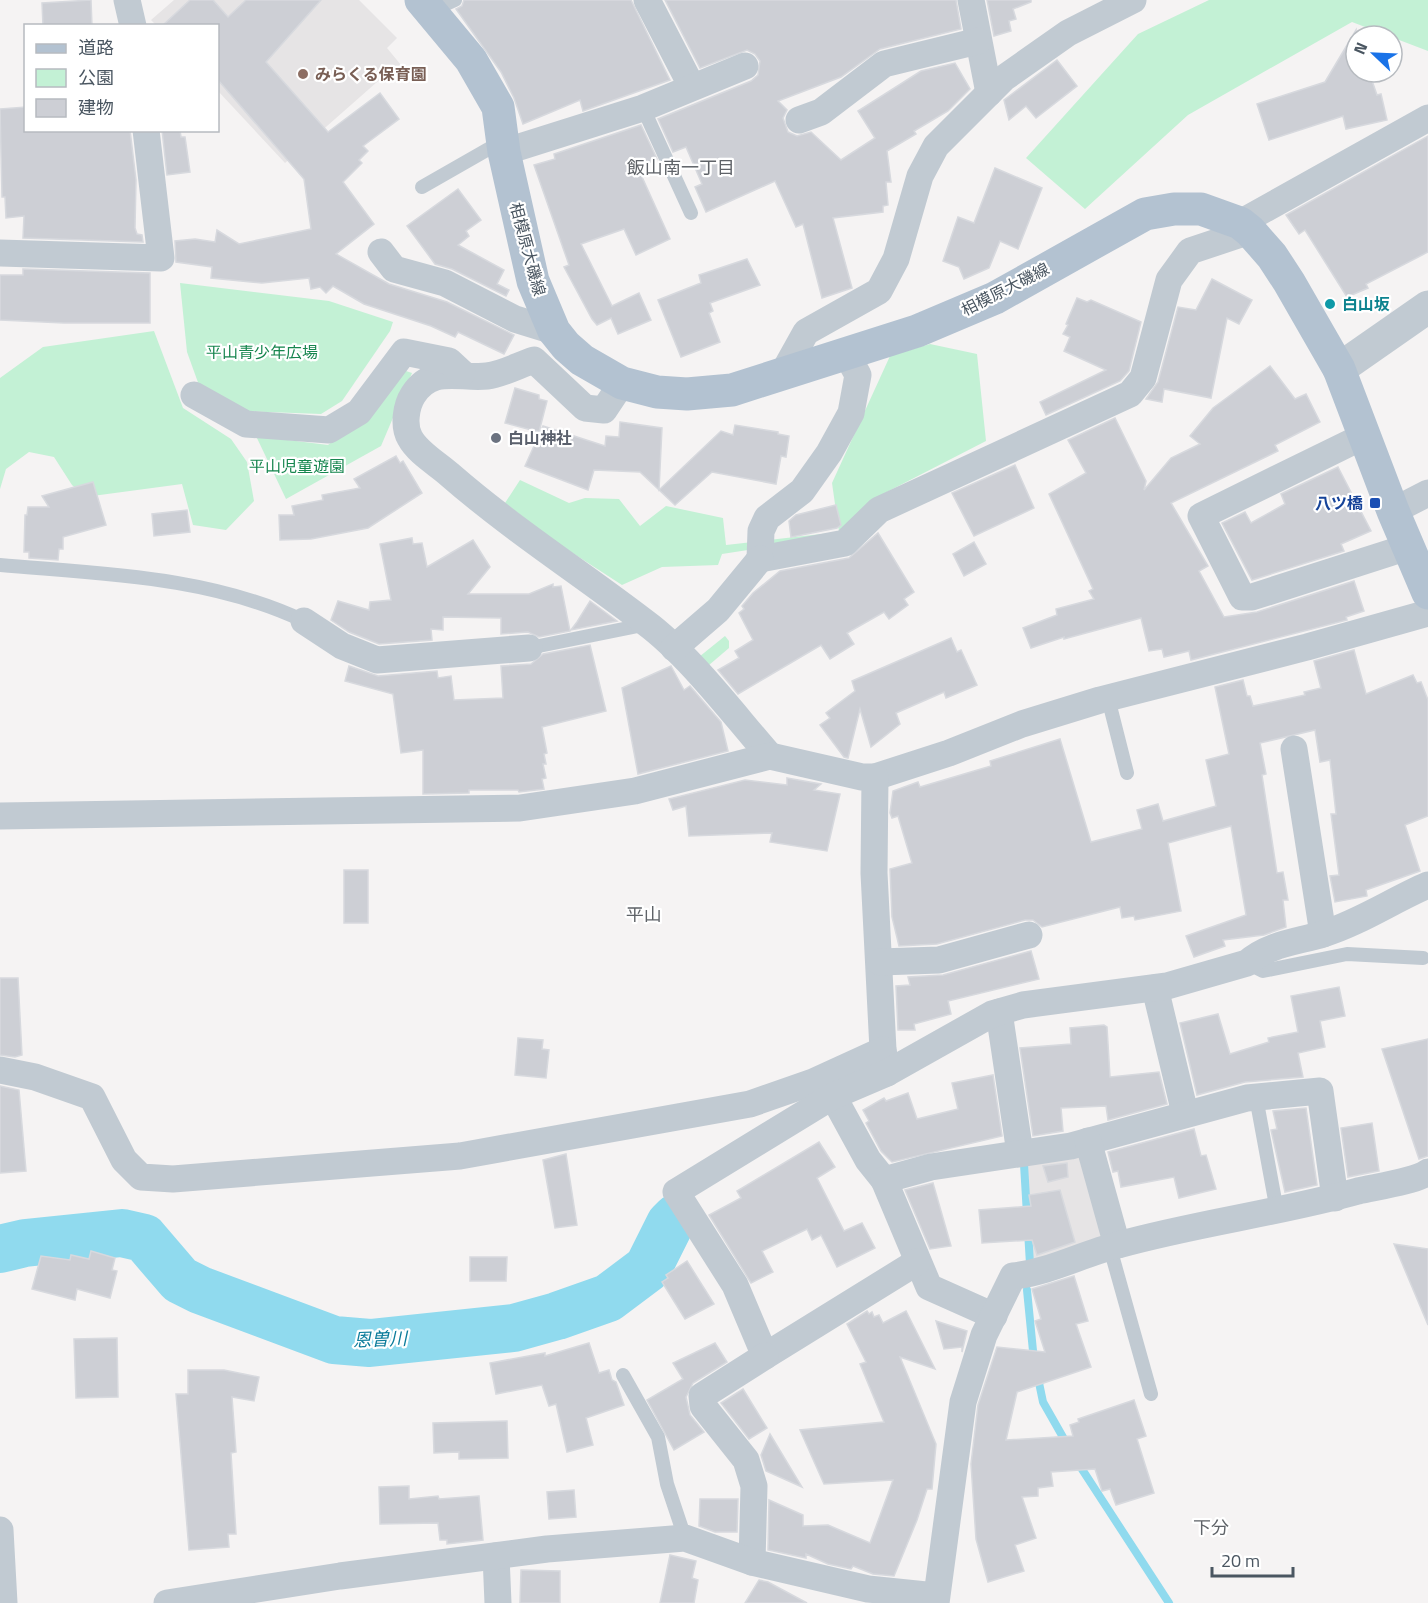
<svg xmlns="http://www.w3.org/2000/svg" width="1428" height="1603" font-family="'Titillium Web','Noto Sans JP',sans-serif">
  <style>
    .education { fill: #e6e4e5 }
    .green { fill: #c3f1d5 }
    .lines { fill: none; stroke-linecap: round; stroke-linejoin: round }
    .stream { stroke: #90daee; stroke-width: 8 }
    .river { stroke: #90daee; stroke-width: 48 }
    .building { fill: #cdcfd5; stroke: #d7d9de; stroke-width: 1.5 }
    .service { stroke: #c1cad2; stroke-width: 14 }
    .minor { stroke: #c1cad2; stroke-width: 27 }
    .tertiary { stroke: #c1cad2; stroke-width: 33 }
    .primary { stroke: #b3c2d1; stroke-width: 33 }
    .education-dot { fill: #8d6e63; stroke: #fff; stroke-width: 2 }
    .culture-dot { fill: #0f9aa8; stroke: #fff; stroke-width: 2 }
    .worship-dot { fill: #6b7280; stroke: #fff; stroke-width: 2 }
    .transit-dot { fill: #1a4fb4; stroke: #fff; stroke-width: 2 }
    .labels { text-anchor: middle; dominant-baseline: central; stroke-width: 4.5; stroke-linejoin: round; paint-order: stroke }
    .education-label { font-size: 16px; font-weight: bold; fill: #785e54; stroke: #fff; text-anchor: start }
    .street-label { font-size: 16px; fill: #4a5661; stroke: #fff }
    .culture-label { font-size: 16px; font-weight: bold; fill: #0d838f; stroke: #fff; text-anchor: start }
    .park-label { font-size: 16px; fill: #17864f; stroke: #fff }
    .worship-label { font-size: 16px; font-weight: bold; fill: #5b616d; stroke: #fff; text-anchor: start }
    .transit-label { font-size: 16px; font-weight: bold; fill: #164399; stroke: #fff; text-anchor: end }
    .neighbourhood-label { font-size: 18px; fill: #5f6368; stroke: #fff }
    .water-label { font-size: 18px; font-style: italic; fill: #0c7c9b; stroke: #fff }
  </style>
  <rect width="100%" height="100%" fill="#f5f3f3"/>
  <g class="education">
    <path d="M174,0H359L397,38L387,48L401,65L377,82L285,163L218,91V26L156,25L151,20Z"/>
    <path d="M1085,1151L1109,1242L1033,1264L1025,1162Z"/>
  </g>
  <g class="green">
    <path d="M1209,0H1428V51L1352,22L1188,115L1085,209L1026,158L1138,34Z"/>
    <path d="M180,283L329,301L393,322L390,331L342,401L321,414L242,411L200,388L187,352Z"/>
    <path d="M154,331L183,408L231,439L247,462L254,501L226,530L193,525L182,484L85,497L72,485L54,457L29,452L6,469L0,489V378L43,347Z"/>
    <path d="M930,344L977,354L986,441L879,496L845,535L722,554L718,565L662,567L622,585L551,539L505,503L520,480L569,503L585,498L619,499L640,526L666,506L723,518L726,545L839,532L832,483L890,356Z"/>
    <path d="M397,368L412,373L381,446L286,499L256,436L328,445L363,417Z"/>
    <path d="M725,636L729,641V648L702,671L694,661Z"/>
  </g>
  <g class="lines">
    <g class="stream">
      <path d="M1024,1164L1027,1215"/>
      <path d="M1028,1231L1030,1264"/>
      <path d="M1027,1290L1034,1361"/>
      <path d="M1037,1373L1043,1402L1068,1446"/>
      <path d="M1076,1460L1169,1603"/>
    </g>
    <path class="river" d="M0,1249L25,1243L122,1233L144,1238L180,1280L200,1290L334,1340L370,1343L514,1328L557,1316L608,1298L648,1268L670,1224L676,1218"/>
  </g>
  <g class="building">
    <path d="M91,0L92,26H43L42,3Z"/>
    <path d="M190,0H213L228,17L246,0H321L266,62L328,132L380,93L399,119L363,146L368,151L359,160L362,163L343,182L374,224L336,254L389,284L447,302L514,335L504,354L458,332L455,337L431,326L364,304L333,286L326,293L320,287L311,289L309,278L262,283L211,278L212,267L176,262L175,241L195,239L215,242L217,230L239,244L311,229L304,179L218,80V26H162Z"/>
    <path d="M464,0H631L670,80L583,111L580,100L523,124L514,98L501,72L456,9L462,6Z"/>
    <path d="M665,0H956L961,29L880,49L841,77L778,101L787,110L783,118L788,132L797,136L811,132L841,160L875,138L858,111L921,71L955,63L970,89L948,111L914,131L916,134L887,151L891,182H886L888,205L883,206V212L833,218L852,288L822,298L803,224L796,227L775,181L706,212L695,187L702,184L686,147L673,152L658,119L751,81L758,75L760,61L755,54L747,50L700,68Z"/>
    <path d="M987,0H1031V2L1013,9L1016,19L1009,21L1011,31L994,36Z"/>
    <path d="M1356,30V72H1369L1377,95L1381,94L1387,120L1346,129L1343,116L1269,140L1257,104L1325,82Z"/>
    <path d="M1057,60L1077,86L1036,118L1026,106L1009,120L1004,100Z"/>
    <path d="M26,107V130H130L136,180L135,228L137,234L142,235L143,242L23,238L24,216L6,218L5,197H2L0,109Z"/>
    <path d="M641,125L657,159L638,168L670,239L636,255L624,229L581,244L612,306L639,293L651,320L618,334L611,318L597,325L592,319L564,267L569,265L534,165L555,159L554,154Z"/>
    <path d="M162,130H180L181,137H185L190,172L167,175Z"/>
    <path d="M1428,136V252L1366,284L1368,288L1347,297L1305,230L1299,234L1286,215Z"/>
    <path d="M995,168L1042,188L1018,249L1000,241L989,268L964,279L959,267L943,261L958,217L974,223Z"/>
    <path d="M458,189L481,220L466,231L469,236L458,245L504,270L497,284L509,290L506,296L452,269L435,264L407,226Z"/>
    <path d="M747,259L760,285L710,303L713,311L709,313L720,342L681,357L658,300L701,283L699,275Z"/>
    <path d="M23,269L150,273V323H64L0,320V275H23Z"/>
    <path d="M1212,279L1252,300L1239,324L1227,318L1211,398L1164,389L1162,402L1146,399L1158,382L1178,307L1196,310Z"/>
    <path d="M1077,298L1087,302L1091,300L1141,322L1129,371L1120,381L1046,415L1040,402L1106,370L1064,351L1070,337L1063,334L1068,325L1066,324Z"/>
    <path d="M1270,366L1295,399L1306,394L1320,422L1275,445L1278,451L1171,503L1208,566L1199,571L1224,617L1257,612L1354,581L1364,611L1346,617L1347,620L1191,660L1189,651L1164,657L1162,649L1149,651L1141,618L1064,639V637L1031,648L1023,628L1057,615L1056,609L1094,599L1089,591L1093,589L1049,494L1086,473L1068,440L1115,418L1146,481L1144,490L1171,458L1200,444L1190,436L1213,408Z"/>
    <path d="M515,388L539,395V399L547,401L539,432L505,423Z"/>
    <path d="M620,422L662,428L659,490L721,431L733,435L735,425L778,432V434L789,436L786,457L781,456L776,484L712,472L675,505L640,472L594,470L588,490L525,466L543,426L605,446L606,436L619,437Z"/>
    <path d="M396,456L400,463L403,461L422,493L368,528L311,539L280,540L279,515H294L292,506L323,500L322,495L360,488L354,479Z"/>
    <path d="M1015,465L1034,508L974,536L952,493Z"/>
    <path d="M1338,467L1371,531L1341,544L1344,551L1252,580L1222,523L1245,512L1251,523L1285,504L1281,494Z"/>
    <path d="M93,482L106,525L63,537V549H59L58,560L29,558V552H24L25,515H27L28,507H49L42,496Z"/>
    <path d="M836,505L841,525L837,528L791,537L789,521L796,515Z"/>
    <path d="M187,510L190,532L154,536L152,514Z"/>
    <path d="M878,533L914,592L904,599L908,605L889,619L884,612L847,633L854,644L830,659L821,645L738,694L718,670L739,658L735,651L753,640L739,613L744,609L742,606L753,593L780,571L849,558Z"/>
    <path d="M412,538L413,544L422,543L427,567L473,540L490,567L468,594H529L553,584V587L561,586L570,631L539,637L528,632L501,634V618L443,617V630L431,629L432,640L379,644L349,632L331,620L338,601L369,610L370,602L391,600L380,544Z"/>
    <path d="M974,542L986,564L964,576L953,554Z"/>
    <path d="M590,601L617,621L571,630L577,622Z"/>
    <path d="M951,638L957,652L961,650L977,685L946,698L944,692L896,713L900,724L871,747L860,709L848,758L844,757L820,725L830,718L826,713L855,691L852,681Z"/>
    <path d="M590,645L606,711L542,727L547,753L544,754L546,764H543L546,778L542,779L544,789L519,792L518,790H469V793L423,794V750L401,753L393,694L345,681L349,666L378,676L437,671L438,678L451,676L454,700L503,698L501,666L531,664L543,654Z"/>
    <path d="M1354,650L1366,694L1413,675L1417,683L1421,682L1428,700V816L1405,825L1420,871L1366,890L1367,896L1335,902L1330,876L1339,875L1331,814H1336L1330,760L1320,762L1315,730L1260,743L1266,774L1262,775L1277,873L1283,872L1288,900H1283L1286,927L1264,935L1223,940L1225,946L1194,957L1186,936L1246,915L1231,826L1168,843L1181,911L1135,920L1134,916L1122,918L1120,907L1042,927L1033,920H1025L937,944L899,946L892,917L890,869L912,863L898,816L892,818L890,813L893,791L918,782L920,787L991,766L990,761L1060,739L1091,842L1142,829L1137,810L1158,804L1163,821L1216,806L1206,760L1229,754L1215,687L1243,680L1247,696H1250L1253,706L1305,695L1304,692L1321,688L1314,661Z"/>
    <path d="M671,666L684,690L690,686L721,722L728,751L638,774L622,688Z"/>
    <path d="M787,778L821,784L814,790L840,794L827,851L770,842L772,833L689,836L686,806L673,810L669,799L745,780L787,785Z"/>
    <rect x="344" y="870" width="24" height="53"/>
    <path d="M1031,951L1039,979L948,1001L951,1014L914,1024L915,1030H898L896,986L910,985L908,977L943,975Z"/>
    <path d="M0,978H18L22,1055L15,1057L0,1055Z"/>
    <path d="M1339,987L1345,1016L1320,1021L1325,1047L1298,1053L1303,1077L1245,1082L1197,1095L1180,1023L1218,1014L1230,1054L1269,1042L1268,1038L1298,1032L1291,996Z"/>
    <path d="M1104,1025L1107,1027L1110,1077L1159,1072L1167,1104L1108,1120L1106,1106L1061,1108L1063,1131L1033,1136L1020,1048L1071,1044L1070,1028Z"/>
    <path d="M518,1038L543,1040L542,1049L549,1050L546,1078L515,1075Z"/>
    <path d="M1428,1039V1156L1419,1159L1382,1049Z"/>
    <path d="M993,1075L1002,1136L892,1162L881,1151L866,1123L869,1121L863,1110L884,1098L886,1101L908,1093L917,1119L958,1109L952,1083Z"/>
    <path d="M0,1086L19,1090L26,1171L0,1173Z"/>
    <path d="M1306,1108L1317,1185L1285,1192L1271,1130L1277,1129L1273,1111Z"/>
    <path d="M1372,1123L1379,1171L1348,1177L1341,1128Z"/>
    <path d="M1194,1129L1201,1156L1206,1155L1216,1189L1179,1198L1174,1177L1121,1187L1118,1171L1113,1172L1108,1152Z"/>
    <path d="M819,1142L835,1167L817,1178L844,1231L862,1223L875,1248L837,1267L821,1235L812,1240L807,1229L762,1251L773,1272L751,1283L709,1215L741,1198L737,1191Z"/>
    <path d="M566,1154L577,1225L555,1228L543,1160Z"/>
    <path d="M1067,1163L1068,1177L1048,1182L1043,1166Z"/>
    <path d="M933,1183L951,1246L930,1249L905,1190Z"/>
    <path d="M1060,1190L1075,1242L1037,1255L1032,1240L982,1243L979,1210L1031,1206L1029,1195Z"/>
    <path d="M1394,1244L1428,1249V1325Z"/>
    <path d="M91,1251L115,1258L112,1270L117,1271L110,1298L77,1289L75,1300L32,1289L41,1256L70,1260L71,1255L89,1259Z"/>
    <path d="M470,1257H507L506,1281H470Z"/>
    <path d="M687,1261L714,1304L685,1319L662,1282L668,1278L666,1275Z"/>
    <path d="M1074,1276L1088,1321L1076,1324L1091,1367L1017,1392L1006,1440L1073,1436L1070,1425L1079,1422L1078,1419L1134,1400L1146,1436L1137,1439L1154,1493L1116,1505L1110,1489L1102,1491L1095,1469L1051,1472L1053,1486L1038,1488V1496L1022,1497L1036,1538L1015,1545L1024,1571L988,1582L976,1539L971,1464L978,1405L997,1347L1045,1352L1035,1321L1041,1319L1032,1289Z"/>
    <path d="M867,1311L869,1314L872,1312L874,1317L879,1315L883,1323L906,1311L935,1369L900,1357L936,1444L932,1489H927L917,1520L894,1576L873,1574L853,1566L851,1569L828,1564L806,1554V1558L768,1550L769,1500L803,1515V1526L828,1525L870,1543L893,1480L824,1484L800,1430L884,1422L860,1364L866,1362L847,1324Z"/>
    <path d="M936,1321L967,1331L962,1352V1347L944,1349Z"/>
    <path d="M117,1338L118,1397L76,1398L74,1339Z"/>
    <path d="M589,1343L599,1373L609,1370L612,1380L616,1382L624,1405L586,1418L593,1445L567,1452L556,1404L549,1406L542,1385L496,1394L490,1363L545,1353V1356Z"/>
    <path d="M715,1343L727,1362L693,1383L686,1397L690,1415L704,1432L674,1450L647,1400L683,1379L673,1363Z"/>
    <path d="M188,1370H224L259,1377L254,1401L232,1397L236,1452L231,1453L236,1534H228L229,1547L189,1550L176,1394H188Z"/>
    <path d="M743,1389L767,1428L749,1439L721,1403Z"/>
    <path d="M507,1421L508,1458L459,1459V1452L434,1453L433,1423Z"/>
    <path d="M770,1434L802,1487L766,1471L761,1455Z"/>
    <path d="M409,1486V1499L438,1496L439,1499L479,1496L483,1540L447,1544V1540H440L438,1523L380,1524L379,1487Z"/>
    <path d="M574,1490L576,1517L549,1519L547,1492Z"/>
    <path d="M700,1499H738L737,1532H715L699,1526Z"/>
    <path d="M670,1555L696,1561L692,1578L698,1580L694,1603H660Z"/>
    <path d="M521,1570L560,1571V1603H520Z"/>
    <path d="M759,1580L768,1582L807,1603H745Z"/>
  </g>
  <g class="lines">
    <g class="service">
      <path d="M431,11L455,0"/>
      <path d="M643,108L691,213"/>
      <path d="M422,187L499,143"/>
      <path d="M0,565C103,574 209,576 304,621"/>
      <path d="M529,648L648,624"/>
      <path d="M1108,698L1127,773"/>
      <path d="M1247,963L1263,971L1347,954L1423,958"/>
      <path d="M1256,1097L1277,1211"/>
      <path d="M1117,1245L1112,1255L1151,1394"/>
      <path d="M623,1375L658,1437L667,1484L685,1538"/>
    </g>
    <g class="minor">
      <path d="M127,0L133,26"/>
      <path d="M647,0L692,87"/>
      <path d="M971,0L989,93"/>
      <path d="M799,120L821,112L884,64L978,41"/>
      <path d="M504,152L643,108L745,66"/>
      <path d="M1240,223L1428,118"/>
      <path d="M381,252L394,269L445,283L515,319L554,331"/>
      <path d="M0,253L161,258L146,130"/>
      <path d="M847,355L858,375L851,413L829,453L802,491L767,518L761,531L760,559L845,543L879,510L1130,394L1143,378L1169,280L1190,251L1250,231"/>
      <path d="M782,375L806,332L879,291L896,259L920,176L936,146L1004,78L1068,33L1133,0"/>
      <path d="M622,383L604,410L585,408L534,360C519,365 503,374 487,376C459,379 432,365 413,395C406,406 403,426 410,438C418,453 438,464 450,475C512,529 581,573 646,623C689,655 734,715 770,756"/>
      <path d="M194,395L246,424L329,430L359,412L404,352L449,361L462,373"/>
      <path d="M1366,435L1201,516L1242,597H1252L1408,547"/>
      <path d="M1393,511L1428,493"/>
      <path d="M304,621L342,646L377,660L529,648"/>
      <path d="M674,648L718,610L760,559"/>
      <path d="M1294,749L1323,934"/>
      <path d="M875,777L949,753L1022,724L1100,700L1307,647L1428,613"/>
      <path d="M0,816L520,808L635,791L770,756L862,777H875L874,873L883,1050L887,1073"/>
      <path d="M880,962L939,960L1029,935"/>
      <path d="M1155,988L1185,1113"/>
      <path d="M999,1012L1020,1153"/>
      <path d="M0,1070L35,1077L92,1097L124,1160L141,1177L173,1179L460,1156L750,1104L813,1082L883,1050"/>
      <path d="M833,1096L868,1160L884,1180L931,1167L1071,1146L1247,1098L1320,1091L1335,1198"/>
      <path d="M1088,1141L1117,1245"/>
      <path d="M884,1180L929,1287L994,1316"/>
      <path d="M917,1262L765,1356L735,1285L676,1192L833,1096L887,1073L992,1014L1023,1005L1167,986L1247,963C1268,944 1297,942 1323,934C1361,922 1393,900 1428,885"/>
      <path d="M0,1530L4,1603"/>
      <path d="M496,1556L498,1603"/>
      <path d="M752,1562L754,1486L746,1460L703,1406L702,1396L765,1356"/>
      <path d="M167,1603L340,1576L547,1549L685,1538L752,1562L868,1589L936,1596"/>
      <path d="M936,1603L963,1402L984,1335L1013,1276C1050,1272 1082,1254 1118,1245C1197,1223 1279,1213 1358,1191C1375,1187 1417,1181 1428,1172"/>
    </g>
    <path class="tertiary" d="M1339,369L1428,307"/>
    <path class="primary" d="M421,0L471,60L498,107L504,152L533,281L554,331L566,346L582,360L622,383L657,392L687,394L732,390L917,331L995,298L1145,214L1174,209H1201L1240,223L1250,231L1272,256L1289,282L1339,369L1393,511L1428,593"/>
  </g>
  <circle class="education-dot" cx="303" cy="74" r="6"/>
  <circle class="culture-dot" cx="1330" cy="304" r="6"/>
  <circle class="worship-dot" cx="496" cy="438" r="6"/>
  <rect class="transit-dot" x="1369" y="497" width="12" height="12" rx="3"/>
  <g class="labels">
    <g class="education-label">
      <text x="315" y="74">みらくる保育園</text>
    </g>
    <g class="street-label">
      <text transform="translate(528 249) rotate(75)">相模原大磯線</text>
      <text transform="translate(1005 289) rotate(-27)">相模原大磯線</text>
    </g>
    <g class="culture-label">
      <text x="1342" y="304">白山坂</text>
    </g>
    <g class="park-label">
      <text x="262" y="352">平山青少年広場</text>
      <text x="297" y="466">平山児童遊園</text>
    </g>
    <g class="worship-label">
      <text x="508" y="438">白山神社</text>
    </g>
    <g class="transit-label">
      <text x="1363" y="503">八ツ橋</text>
    </g>
    <g class="neighbourhood-label">
      <text x="681" y="167">飯山南一丁目</text>
      <text x="644" y="914">平山</text>
      <text x="1211" y="1527">下分</text>
    </g>
    <g class="water-label">
      <text transform="translate(380 1339) rotate(-2)">恩曽川</text>
    </g>
  </g>
  <rect x="24" y="24" width="195" height="108" fill="#ffffff" stroke="#b7bbc0" stroke-width="1.5"/>
  <rect x="36" y="44" width="30" height="9" fill="#b3c2d1" stroke="#b7bbc0" stroke-width="1.5"/>
  <text x="78" y="54" font-size="18" fill="#4a5661">道路</text>
  <rect x="36" y="69" width="30" height="18" fill="#c3f1d5" stroke="#b7bbc0" stroke-width="1.5"/>
  <text x="78" y="84" font-size="18" fill="#4a5661">公園</text>
  <rect x="36" y="99" width="30" height="18" fill="#cdcfd5" stroke="#b7bbc0" stroke-width="1.5"/>
  <text x="78" y="114" font-size="18" fill="#4a5661">建物</text>
  <g transform="translate(1374 54) rotate(293)"><circle r="28" fill="#ffffff" stroke="#b7bbc0" stroke-width="1.5"/>
  <path d="M0-4.5L10 22L0 15L-10 22Z" fill="#1a73e8"/>
  <text y="-9" font-size="16" font-weight="bold" text-anchor="middle" fill="#4a5661">N</text>
  </g>
  <path d="M1212 1567v9h81v-9" fill="none" stroke="#4a5661" stroke-width="3"/>
  <text x="1221" y="1567" font-size="18" fill="#4a5661" stroke="#ffffff" stroke-width="4.5" paint-order="stroke">20 m</text>
</svg>
